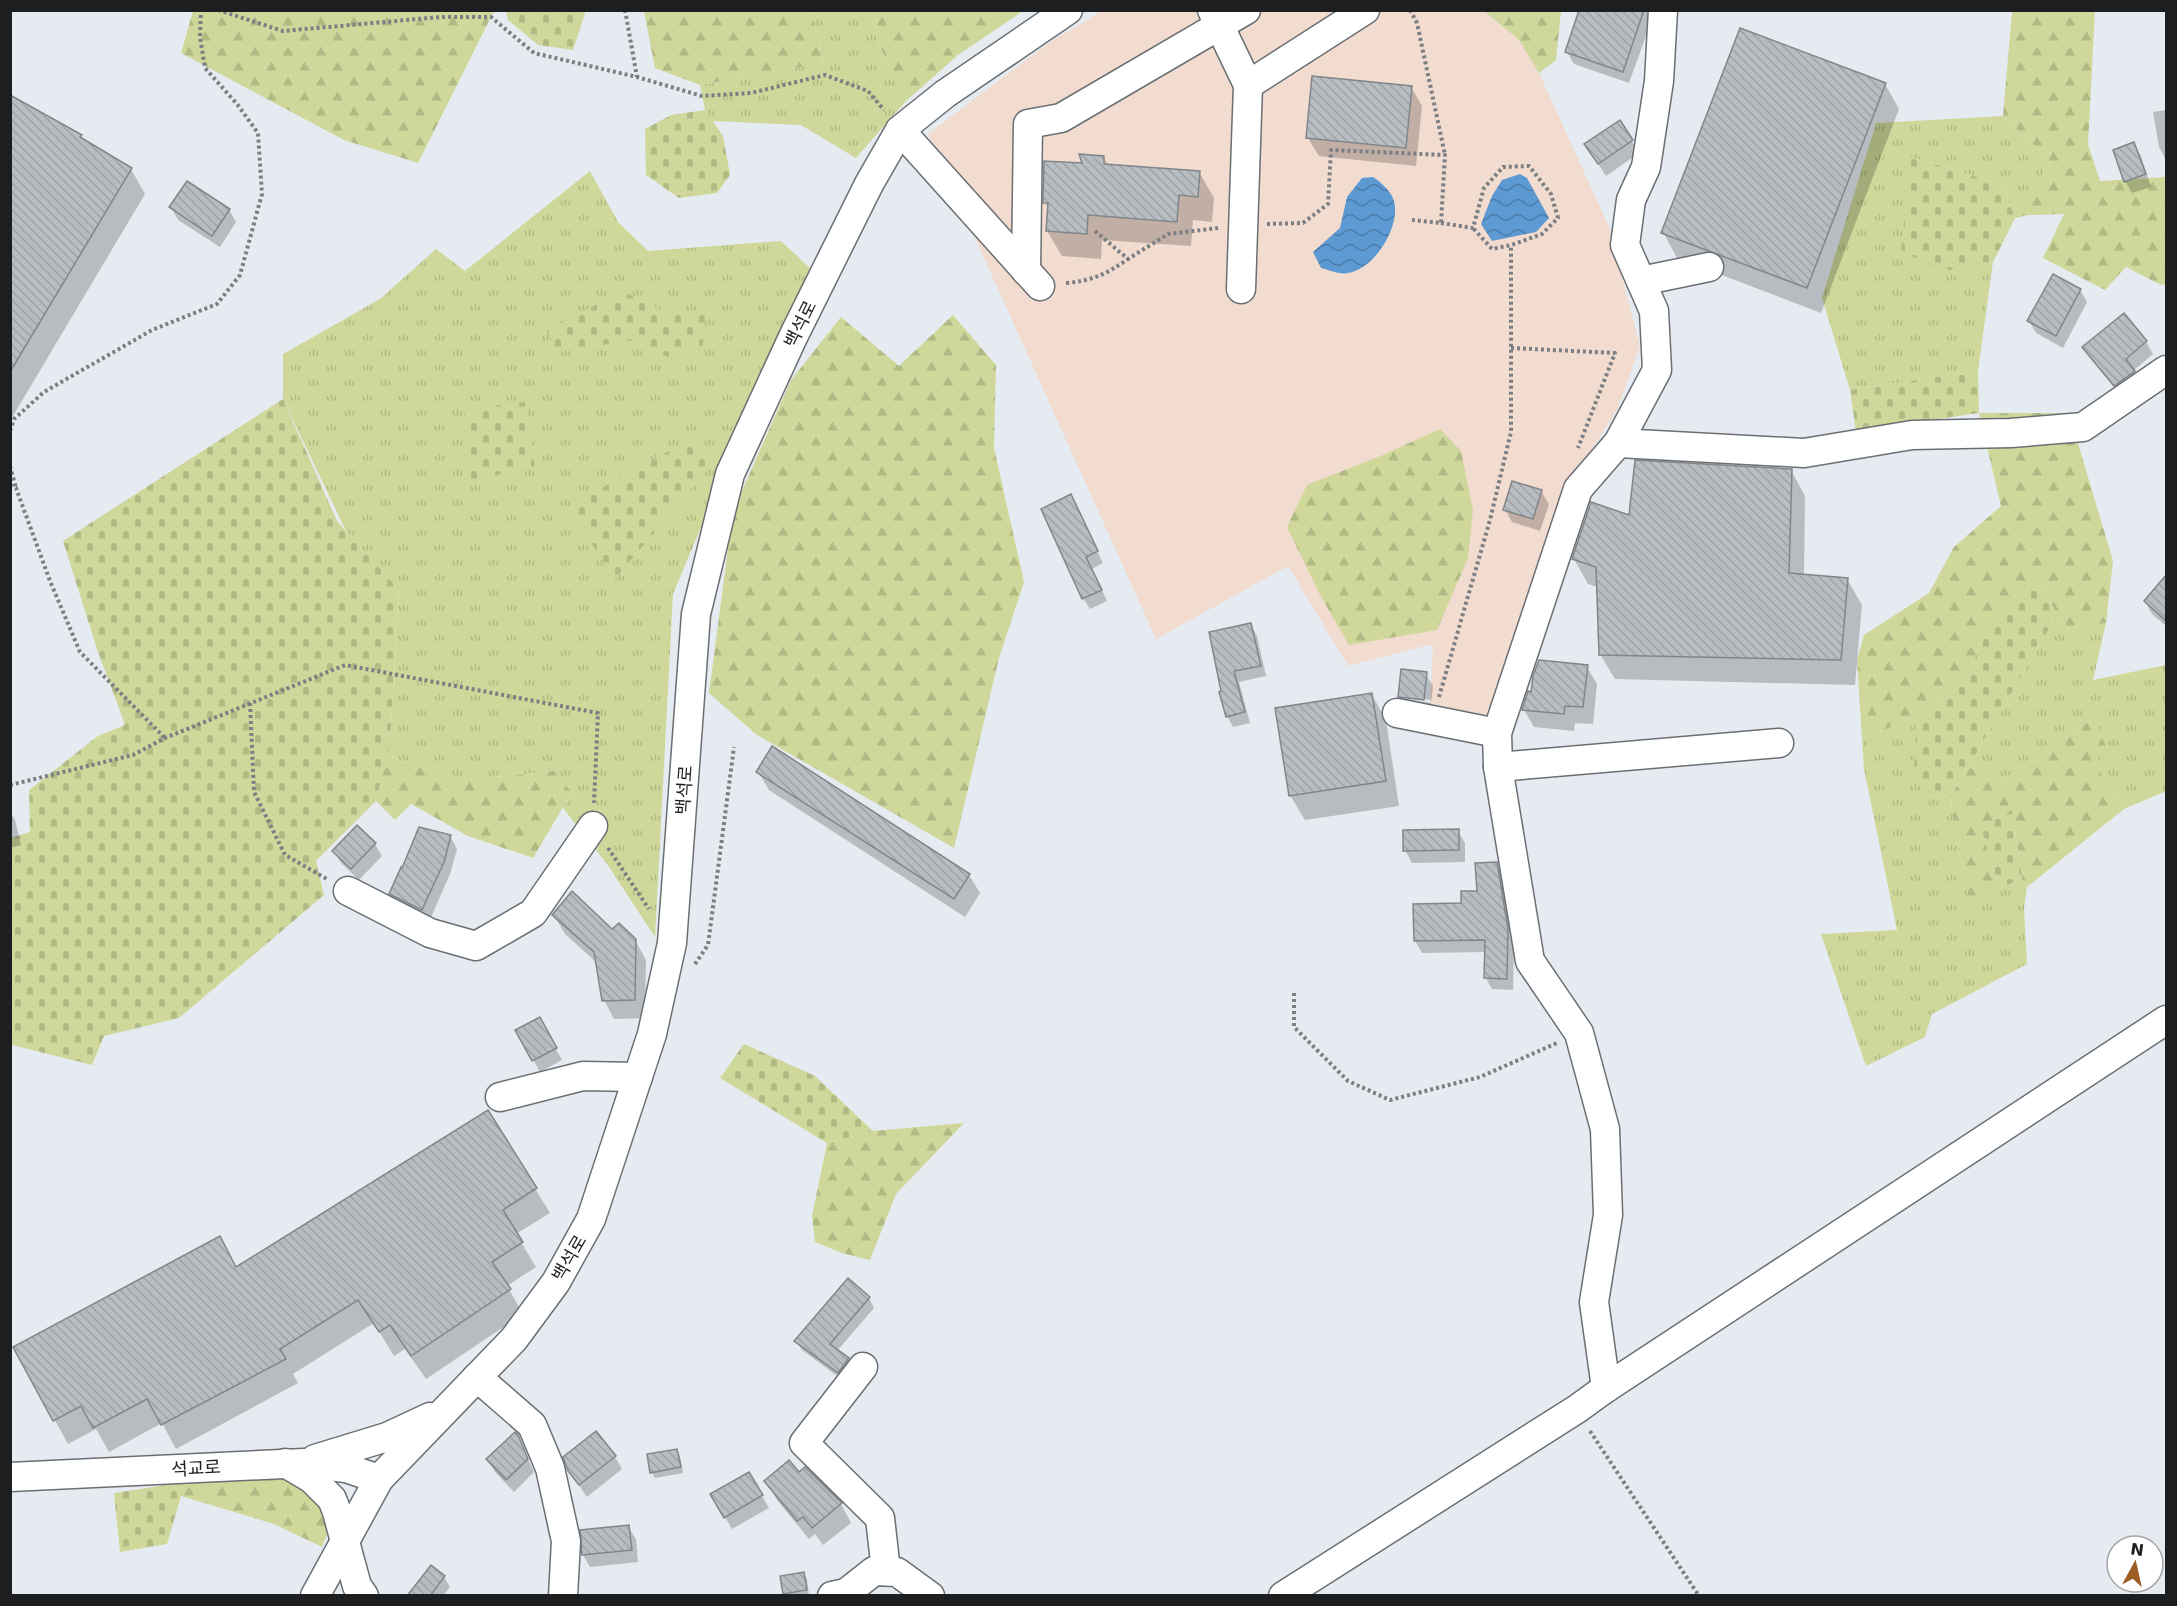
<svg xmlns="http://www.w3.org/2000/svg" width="2177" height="1606" font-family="'DejaVu Sans','Noto Sans KR',sans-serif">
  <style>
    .education { fill: #f2dbcf }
    .grass { fill: url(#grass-tufts) }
    .forest { fill: url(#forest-firs) }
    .cemetery { fill: url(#cemetery-stones) }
    .water { fill: url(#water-waves) }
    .shadow { fill: #0003; fill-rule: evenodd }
    .building { fill: url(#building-back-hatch); stroke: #81868b; stroke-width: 1.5 }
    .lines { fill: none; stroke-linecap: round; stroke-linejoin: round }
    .minor-casing { stroke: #6a6f73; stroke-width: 31 }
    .path { stroke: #7b7f83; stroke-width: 4; stroke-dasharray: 3 3; stroke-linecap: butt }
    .minor { stroke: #fff; stroke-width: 28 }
    .labels { text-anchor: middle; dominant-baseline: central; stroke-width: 4.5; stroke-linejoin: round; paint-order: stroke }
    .street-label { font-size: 18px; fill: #1c1e20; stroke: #fff }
  </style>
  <defs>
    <pattern id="grass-tufts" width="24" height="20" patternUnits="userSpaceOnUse" patternTransform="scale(1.5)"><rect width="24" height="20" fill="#cfd89a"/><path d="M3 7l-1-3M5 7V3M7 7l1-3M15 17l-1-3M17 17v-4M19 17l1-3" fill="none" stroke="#b1b984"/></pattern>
    <pattern id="forest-firs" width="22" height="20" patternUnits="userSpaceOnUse" patternTransform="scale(1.5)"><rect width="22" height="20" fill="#cfd89a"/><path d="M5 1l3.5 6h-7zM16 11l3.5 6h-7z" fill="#b1b984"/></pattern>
    <pattern id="cemetery-stones" width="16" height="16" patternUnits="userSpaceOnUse" patternTransform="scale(1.5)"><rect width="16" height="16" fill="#cfd89a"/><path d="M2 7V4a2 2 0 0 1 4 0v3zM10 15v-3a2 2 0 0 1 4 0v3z" fill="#b1b984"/></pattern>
    <pattern id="water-waves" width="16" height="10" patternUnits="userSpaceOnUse" patternTransform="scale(1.5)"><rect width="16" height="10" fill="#5d99d2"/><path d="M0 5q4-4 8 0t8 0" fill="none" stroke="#4c7caa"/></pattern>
    <pattern id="building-back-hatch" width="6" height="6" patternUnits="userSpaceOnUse" patternTransform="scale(1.5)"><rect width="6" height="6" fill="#b8bdc2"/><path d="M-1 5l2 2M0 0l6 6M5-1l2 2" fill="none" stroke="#9ea2a6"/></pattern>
  </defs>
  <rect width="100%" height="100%" fill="#e5ebf0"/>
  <path class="education" d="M1102,11H1484L1519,40L1539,73L1609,227L1640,346L1617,410L1579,469L1492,717L1430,708L1433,644L1348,666L1288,566L1156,639L928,134L1049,43Z"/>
  <g class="grass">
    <path d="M811,11H877L876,38L905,102L856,158L801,125L712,121L705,110L700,85L824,63Z"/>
    <path d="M2003,116L2051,162L2032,190L2028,215L2015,218L2003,185L1911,157L1944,271L1993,262L1978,371L1850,390L1822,298L1876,123Z"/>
    <path d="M590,171L618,222L648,251L781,241L810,268L673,594L655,937L607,864L563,808L572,792L554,771L457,781L386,755L390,741L399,591L346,531L283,399V354L380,299L436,249L465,271Z"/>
    <path d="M2057,615L2064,629L2106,623L2093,680L2166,665V791L2124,809L2095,764L2094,718L2001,783L1968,767Z"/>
    <path d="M1917,716L1915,772L1927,795L1951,796L1953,824L1969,899L2022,879L2027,887L2024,909L2027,964L1932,1014L1925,1037L1866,1066L1821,934L1897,930L1864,769L1862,739Z"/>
  </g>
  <g class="forest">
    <path d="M193,11V10L494,11L418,163L344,140L181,53Z"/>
    <path d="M644,11H811L824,63L700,85L655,68Z"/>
    <path d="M877,11V10L1023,11L958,55L905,102L876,38Z"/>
    <path d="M1484,11H1561L1556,60L1539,73L1519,40Z"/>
    <path d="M2012,11H2095L2088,144L2100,181L2166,177V284L2161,285L2126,267L2105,290L2043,258L2064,214L2028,215L2032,190L2051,162L2003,116Z"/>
    <path d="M953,315L996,365L994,448L1024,582L999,658L954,848L757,735L709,693L733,511L791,380L841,317L899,366Z"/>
    <path d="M1979,413H2069L2113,561L2106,623L2064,629L2036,573L1992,619L1964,683L1917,716L1862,739L1857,660L1864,635L1929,593L1954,547L2001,506Z"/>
    <path d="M1440,429L1461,451L1473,510L1468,558L1437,630L1349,645L1320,595L1287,527L1307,485L1383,455Z"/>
    <path d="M2094,718L2106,747L2095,764L2124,809L2027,887L2022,879L2012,811L1981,827L1999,888L1969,900L1953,824L1951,796L1968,767L2001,783Z"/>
    <path d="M386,755L457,781L554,771L572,792L533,858L468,836L411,804L395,820L376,801Z"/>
    <path d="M964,1123L896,1194L870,1260L842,1253L815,1242L812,1216L827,1143L873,1131Z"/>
    <path d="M282,1470L321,1498L330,1527L322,1547L274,1524L181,1496L173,1484L189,1479Z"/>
  </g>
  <g class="cemetery">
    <path d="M586,10L573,50L538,45L508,20L506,11Z"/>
    <path d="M705,110L723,136L730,175L717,193L679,198L646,175L645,129L671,115Z"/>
    <path d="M1911,157L2003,185L2015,218L1993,262L1944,271L1901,251Z"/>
    <path d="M622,291L667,313L705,311L703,345L672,359L634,340L558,352L547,331Z"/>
    <path d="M1978,371L1979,413L1856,431L1850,390Z"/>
    <path d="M283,399L337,521L399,590L390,741L376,801L316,861L324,895L179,1018L104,1036L92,1065L12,1045L10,1044L11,838L30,832L29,790L98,736L125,725L97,649L63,541Z"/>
    <path d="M525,402L535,468L470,480L464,409Z"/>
    <path d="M685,442L712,464L614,580L569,506Z"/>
    <path d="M2036,573L2057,615L1951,796L1927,795L1914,772L1917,716L1964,683L1992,619Z"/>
    <path d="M2012,810L2022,879L1999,888L1981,827Z"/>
    <path d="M744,1044L815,1076L873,1131L827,1143L720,1078Z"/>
    <path d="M173,1484L181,1496L167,1544L120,1552L114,1493Z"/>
  </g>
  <g class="water">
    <path d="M1520,174L1527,178L1549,218L1536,232L1492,241L1481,224L1492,196L1502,180Z"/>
    <path d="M1373,177C1381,182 1391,191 1394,201C1401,227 1374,269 1348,273C1340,275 1329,270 1321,268L1313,252L1340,228L1347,197L1362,178Z"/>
  </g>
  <g class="shadow">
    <path d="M1580,10H1648L1652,19L1629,83L1574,64L1567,52Z"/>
    <path d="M1885,84L1899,109L1821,313L1677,258L1663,232Z"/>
    <path d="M1411,87L1422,106L1416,166L1319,156L1308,138Z"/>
    <path d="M10,96L81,136L84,141L131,169L145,194L10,421Z"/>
    <path d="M2166,110V160L2159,147L2153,112Z"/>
    <path d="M1620,122L1639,153L1606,176L1586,145Z"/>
    <path d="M2134,144L2141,156L2151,187L2132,193L2125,181Z"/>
    <path d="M1103,157L1109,166L1199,172L1214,198L1212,222L1193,220L1191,246L1102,240L1101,259L1062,256L1047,231L1049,209L1045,203L1084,165Z"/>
    <path d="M171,207L229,210L236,222L220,247L178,220Z"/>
    <path d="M2080,290L2087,302L2063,348L2036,333L2029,321Z"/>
    <path d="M2123,315L2146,342L2153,354L2133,371L2141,384L2122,397L2091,359L2084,347Z"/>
    <path d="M1791,470L1805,496L1804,576L1847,579L1862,605L1855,685L1615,679L1600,654L1598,587L1588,584L1574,559L1630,517Z"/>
    <path d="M1541,491L1549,504L1540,531L1512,522L1505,509Z"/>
    <path d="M1076,507L1103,563L1092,569L1107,601L1090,609L1083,598Z"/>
    <path d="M2166,577V626L2152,614L2145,601Z"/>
    <path d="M1251,625L1257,636L1266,676L1239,682L1250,723L1233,727L1227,716L1221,693Z"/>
    <path d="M1587,667L1597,684L1593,724L1575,723L1574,731L1534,727L1524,710Z"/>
    <path d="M1426,674L1433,686L1430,712L1406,709L1399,697ZM1405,696L1431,700V703L1405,699Z"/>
    <path d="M1372,695L1386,720L1399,806L1305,820L1290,795Z"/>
    <path d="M758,772L969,875L980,893L965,917L769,790Z"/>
    <path d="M10,812L15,820L21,845L10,848Z"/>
    <path d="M357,827L375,844L382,856L359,880L341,863L334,851Z"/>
    <path d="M1458,831L1465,843V862L1412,863L1405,850Z"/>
    <path d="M450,836L457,849L450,874L429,922L398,906L391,894Z"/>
    <path d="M1496,863L1503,875L1514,942L1513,990L1492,989L1486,978V952L1422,953L1415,941L1478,893Z"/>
    <path d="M554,915L612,931L635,940L646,960L645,1018L614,1019L604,1000L597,963L565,934Z"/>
    <path d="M539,1019L562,1060L540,1072L517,1031Z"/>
    <path d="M488,1112L550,1213L516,1234L536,1267L507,1286L523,1314L426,1379L405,1349L394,1356L374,1323L293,1374L298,1383L176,1449L162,1423L109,1452L96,1429L68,1444L15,1348L237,1269Z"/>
    <path d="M869,1298L874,1308L837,1351L848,1359L854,1368L844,1381L802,1350L796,1341Z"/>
    <path d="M517,1436L534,1472L514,1492L495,1472L488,1460Z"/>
    <path d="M676,1450L680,1456L683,1473L655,1478L652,1472Z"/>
    <path d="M615,1457L622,1469L587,1497L569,1471Z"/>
    <path d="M805,1469L841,1504L851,1523L823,1545L815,1534L809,1539L777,1500L766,1481L799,1474Z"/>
    <path d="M749,1474L769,1508L732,1529L712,1495Z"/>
    <path d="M628,1527L636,1539L638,1562L590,1567L583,1555Z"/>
    <path d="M432,1567L444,1577L450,1587L443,1596H412Z"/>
    <path d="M803,1574L807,1579L809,1596H785L782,1577Z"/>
  </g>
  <g class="building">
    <path d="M1579,10H1644L1623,72L1565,52Z"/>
    <path d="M1740,28L1886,83L1807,288L1661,233Z"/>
    <path d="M1312,76L1412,86L1406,148L1306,138Z"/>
    <path d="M10,95L82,135L80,137L132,168L10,372Z"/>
    <path d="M1620,120L1633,140L1598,164L1584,144Z"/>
    <path d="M2134,142L2146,174L2124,182L2113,150Z"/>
    <path d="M1079,154L1104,156V164L1200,171L1198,197L1179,195L1177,222L1088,215L1087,234L1046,231L1048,203H1043L1044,161L1082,163Z"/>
    <path d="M187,181L230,209L212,236L169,207Z"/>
    <path d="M2053,274L2081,289L2056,336L2027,321Z"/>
    <path d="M2124,313L2147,341L2126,359L2135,371L2114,386L2082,347Z"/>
    <path d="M1635,460L1792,469L1789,573L1848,578L1841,660L1599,655L1596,567L1572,559L1591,502L1629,515Z"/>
    <path d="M1512,481L1542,490L1533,519L1503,510Z"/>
    <path d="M1071,494L1098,551L1086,557L1102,590L1082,599L1041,509Z"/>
    <path d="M2166,575V621L2144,601Z"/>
    <path d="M1251,623L1261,666L1234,671L1245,712L1226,717L1219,692L1221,691L1209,632Z"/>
    <path d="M1539,660L1588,665L1583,707L1565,706L1564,714L1522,710L1528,691L1531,692L1533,676Z"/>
    <path d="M1401,669L1427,672L1424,700L1398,697Z"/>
    <path d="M1372,693L1386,781L1289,796L1275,708Z"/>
    <path d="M772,746L970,874L954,899L756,772Z"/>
    <path d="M357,825L376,843L351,869L332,851Z"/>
    <path d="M419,827L451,835L444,862L422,910L389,894L401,867L402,868Z"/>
    <path d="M1459,829V850L1403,851V830Z"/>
    <path d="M1497,862L1508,929L1507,979L1484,978L1485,940L1414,941L1413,904L1461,903V891H1477L1475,863Z"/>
    <path d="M572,891L612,929L619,923L636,939L635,1000L602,1001L594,952L552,915Z"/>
    <path d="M540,1017L557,1048L532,1061L515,1030Z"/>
    <path d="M488,1110L537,1188L503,1210L523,1242L492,1262L511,1289L411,1356L390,1325L379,1332L358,1300L280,1349L286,1359L161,1425L147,1399L93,1428L81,1406L53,1421L13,1347L220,1236L236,1267Z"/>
    <path d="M848,1278L870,1297L830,1344L849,1358L838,1373L794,1341Z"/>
    <path d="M596,1431L616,1456L579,1485L568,1471L563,1457Z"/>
    <path d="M515,1432L518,1435L528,1459L506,1480L486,1459Z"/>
    <path d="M677,1449L681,1467L650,1473L647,1454Z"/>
    <path d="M789,1460L799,1472L805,1467L842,1503L812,1528L803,1517L797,1521L764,1481Z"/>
    <path d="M749,1472L763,1495L724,1518L710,1494Z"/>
    <path d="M629,1525L632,1550L582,1555L580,1530Z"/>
    <path d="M431,1565L445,1576L430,1596H407Z"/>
    <path d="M804,1572L807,1590L783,1594L780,1576Z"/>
  </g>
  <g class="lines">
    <g class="minor-casing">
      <g id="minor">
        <path d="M1212,10L1248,85L1241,289"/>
        <path d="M1248,85L1365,10"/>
        <path d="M900,130L1040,286"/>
        <path d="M1026,271L1028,124L1061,118L1246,10"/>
        <path d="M1641,281L1709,267"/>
        <path d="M1618,443L1804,453L1912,435L2011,433L2083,427L2166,370"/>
        <path d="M1397,713L1497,733"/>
        <path d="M1498,767L1779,743"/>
        <path d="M348,891L430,933L476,946L533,913L593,826"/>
        <path d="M500,1097L583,1076L638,1077"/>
        <path d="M863,1367L804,1443L880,1518L886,1571"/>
        <path d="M477,1377L532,1425L550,1468L566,1541L563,1596"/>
        <path d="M1606,1388L1594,1302L1608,1215L1605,1129L1579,1033L1530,961L1498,767L1497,733L1578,489L1618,443L1657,370L1654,311L1625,245L1631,200L1646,167L1659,81L1663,10"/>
        <path d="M315,1459L387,1437L430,1417"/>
        <path d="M285,1463L312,1479L332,1499L337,1512L357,1586L364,1596"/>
        <path d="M10,1477L304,1463L346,1468L379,1479"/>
        <path d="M315,1596L379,1479L514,1339L556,1282L591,1219L652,1034L672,943L696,614L730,474L793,337L869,184L900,130L945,94L1068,10"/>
        <path d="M832,1596L846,1593L874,1571L897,1572L930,1596"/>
        <path d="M1283,1596L1577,1409L1606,1388L2166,1020"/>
      </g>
    </g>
    <g class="path">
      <path d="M218,10L283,31L441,17H491L534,53L637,77L702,96L751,93L825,75L868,91L884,110"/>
      <path d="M625,10L637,77"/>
      <path d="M1410,10L1417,23L1445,155"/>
      <path d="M1441,223L1473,228L1484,188L1503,167L1529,166L1551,194L1558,218L1542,234L1511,245L1492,249L1473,228"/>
      <path d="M1267,224L1303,223L1328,204L1331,150L1445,155L1441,223L1412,220"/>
      <path d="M1095,231L1128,259L1168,234L1218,228"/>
      <path d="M1066,283C1091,281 1107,274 1128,259"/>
      <path d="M1511,348L1615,353L1578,448"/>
      <path d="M10,431L14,419L44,392L152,330L217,304L240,275L262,194L258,133L237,104L205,68L200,37L201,10"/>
      <path d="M10,466L16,488"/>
      <path d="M10,485L16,488L50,581L80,652L165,738"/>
      <path d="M1439,697L1490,520L1511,432V245"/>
      <path d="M250,703L254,792L285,855L327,879"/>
      <path d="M10,785L133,755L165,738L345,665L598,713L594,803"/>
      <path d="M608,848L649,909"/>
      <path d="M695,964L708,945L734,747"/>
      <path d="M1294,993V1027L1348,1081L1390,1100L1480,1077L1557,1043"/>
      <path d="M1590,1431L1699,1596"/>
    </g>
    <use href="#minor" class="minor"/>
  </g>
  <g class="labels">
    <g class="street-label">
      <text transform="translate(800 324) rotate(-64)">백석로</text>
      <text transform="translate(684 790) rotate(-86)">백석로</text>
      <text transform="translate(569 1258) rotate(-60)">백석로</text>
      <text transform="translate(196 1468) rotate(-3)">석교로</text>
    </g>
  </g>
  <rect width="2177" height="1606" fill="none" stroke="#1c1e20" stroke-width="24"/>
  <g transform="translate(2135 1564) rotate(8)"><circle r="28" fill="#ffffff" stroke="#a4a5a6" stroke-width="1.5"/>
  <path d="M0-4.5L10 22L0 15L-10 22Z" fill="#9c5c24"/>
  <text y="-9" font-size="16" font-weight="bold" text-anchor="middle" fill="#1c1e20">N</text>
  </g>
</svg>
